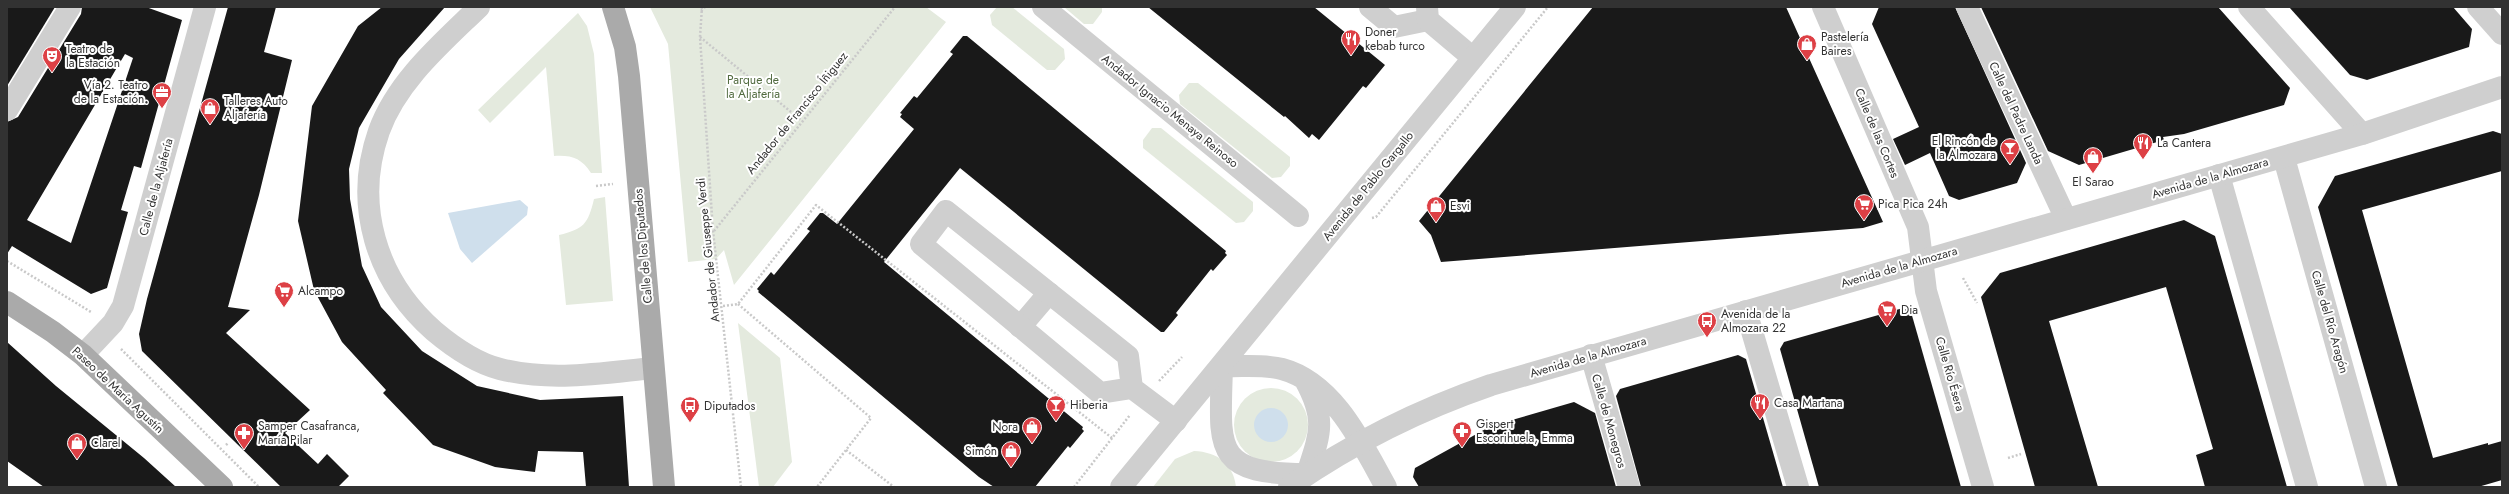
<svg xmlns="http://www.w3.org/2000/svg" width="2509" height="494" font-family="Jost,sans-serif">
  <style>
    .green { fill: #e4eade }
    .water { fill: #cfdfec }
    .building { fill: #191919; fill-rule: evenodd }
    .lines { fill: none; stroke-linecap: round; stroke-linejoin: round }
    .path { stroke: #c9c9c9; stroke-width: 2.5; stroke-dasharray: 2 2; stroke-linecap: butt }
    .minor { stroke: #cfcfcf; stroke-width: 22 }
    .major { stroke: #aaa; stroke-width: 22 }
    .labels { text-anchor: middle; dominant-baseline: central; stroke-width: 4; stroke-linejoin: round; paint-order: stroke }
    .poi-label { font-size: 12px; fill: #323232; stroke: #fff; text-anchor: start }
    .park-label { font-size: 12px; fill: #536c41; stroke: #fff }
    .street-label { font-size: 12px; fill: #323232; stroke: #fff }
  </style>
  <rect width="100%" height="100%" fill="#fff"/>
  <g class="green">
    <path d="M650,7H926L946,22L734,285L724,250L716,259L688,262L668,44Z"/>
    <path d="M997,7H1012L1064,49L1065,59L1055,70H1047L992,25L990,15Z"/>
    <path d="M1064,7H1102V12L1093,24H1084Z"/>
    <path d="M578,13L587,26L594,54L602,173H591C581,158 572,155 554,156L546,67L490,123L478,110Z"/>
    <path d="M1189,83H1198L1290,157V166L1281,177L1272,178L1180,104L1179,95Z"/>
    <path d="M1152,128H1161L1253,202V211L1244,222L1236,223L1143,148V140Z"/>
    <path d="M605,197L613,301L566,305L559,235C584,229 588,224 594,199Z"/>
    <path d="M738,323L780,358L792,462L773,487H759Z"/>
    <circle cx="1271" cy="425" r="37"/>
    <path d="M1194,451C1217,452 1233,463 1236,487H1153L1175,459Z"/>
  </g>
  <g class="water">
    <path d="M520,200L528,207L527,215L472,263L460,249L448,213Z"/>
    <circle cx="1271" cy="425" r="17"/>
  </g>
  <g class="building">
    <path d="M7,7H55L7,86Z"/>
    <path d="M82,7H146L182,20L141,168L134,166L121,210L128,212L107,288L91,294L12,246L7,254V122L18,117L81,14ZM125,54L133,58L71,243L27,220Z"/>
    <path d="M228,7H276L264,52L292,60L259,195L228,307L250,310L226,333L310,410L285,433L318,464L327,454L349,476L338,487H281L142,351L139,334L147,299Z"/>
    <path d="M382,7H445L399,59L359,128L349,169L350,199L362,266L381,307L422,351L477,386L540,400L623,396L629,487H586L583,452L538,451L535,472L495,467L433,445L383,393L386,390L342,342L314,290L298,221L312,106L358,26Z"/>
    <path d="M1148,7H1314L1385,65L1366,88L1363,86L1319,140L1312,134L1309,138L1285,116L1284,117Z"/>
    <path d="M1593,7H1786L1883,222L1863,228L1441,262L1431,235L1419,221Z"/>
    <path d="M1879,7H1955L2026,163L2017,183L1959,200L1949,196L1930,153L1905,165L1893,139L1919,127L1872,24Z"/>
    <path d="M1981,7H2218L2290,88L2284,105L2184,134L2163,137L2164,140L2079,165L2048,151Z"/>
    <path d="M2289,7H2453L2472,29L2469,47L2367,80L2350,75Z"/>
    <path d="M963,36H967L1226,251L1225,253L1227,255L1213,271L1211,269L1176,313L1178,315L1164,332H1161L960,168L884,262L1083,427L1082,429L1084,431L1070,448L1068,446L1035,487H994L979,477L758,292L759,291L757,289L771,272L774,275L810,231L807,229L820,213H823L837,224L914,129L900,117L902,114L900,113L914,96L917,98L931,81L953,54L950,52Z"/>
    <path d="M2493,131L2502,134V171L2362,210L2433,458L2488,443V445L2502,441V480L2478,487H2398L2318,207L2335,176Z"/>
    <path d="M2184,220L2215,236L2287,487H2205L2196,455L2213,449L2166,287L2049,321L2098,487H2035L1981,297L2000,273Z"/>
    <path d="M1903,308L1911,312L1961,487H1819L1780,349L1784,342Z"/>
    <path d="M7,342L56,386L144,458L176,487H44L7,461Z"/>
    <path d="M1738,355L1746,359L1783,487H1641L1616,396L1620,389Z"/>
    <path d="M1574,402L1595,413L1616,487H1419L1413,477L1415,468L1491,426Z"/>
  </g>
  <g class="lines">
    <g class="path">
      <path d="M702,7L700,37L713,231L741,487"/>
      <path d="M701,11L705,7"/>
      <path d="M700,37L802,121"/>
      <path d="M596,186L613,184"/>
      <path d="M1372,218L1376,217L1548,7"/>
      <path d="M714,231L895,7"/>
      <path d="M7,261L91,312"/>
      <path d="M1963,278L1977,303"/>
      <path d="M738,304L871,418L817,487"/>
      <path d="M723,306L738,304L816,205L1112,438"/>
      <path d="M121,349L259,487"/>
      <path d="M1159,381L1182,357"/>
      <path d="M226,445L228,443"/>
      <path d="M846,450L894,487"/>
      <path d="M2008,458L2021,454"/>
      <path d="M1074,487L1130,415"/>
    </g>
    <g class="minor">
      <path d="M479,7C442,43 397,81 379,131C353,205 376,280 434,331C453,347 476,363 500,369C551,382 602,373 653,368"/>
      <path d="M1043,7L1298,216"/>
      <path d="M1370,7L1394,27L1428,20"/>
      <path d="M1427,7L1428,20L1473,58"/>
      <path d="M1823,7L1918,227L1926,291L1983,487"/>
      <path d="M1967,7L2066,219"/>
      <path d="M2249,7L2362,134"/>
      <path d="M2478,7L2502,34"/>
      <path d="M7,110L70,7"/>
      <path d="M2284,158L2376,487"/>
      <path d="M2219,175L2307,487"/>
      <path d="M1746,311L1798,487"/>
      <path d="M1020,327L1049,293"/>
      <path d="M83,355L113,323L123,306L205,7"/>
      <path d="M1591,355L1629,487"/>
      <path d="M1305,380C1327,420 1320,434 1307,474C1211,474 1220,448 1222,366C1242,367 1263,364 1282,369C1334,383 1362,444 1386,487"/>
      <path d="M1132,388L1100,393L921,244L946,211L1128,356L1132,388L1176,421"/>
      <path d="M1121,487L1515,7"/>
      <path d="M1289,487C1352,443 1418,410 1491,385L2362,134L2502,87"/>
    </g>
    <g class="major">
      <path d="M613,7L625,47L629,76L664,487"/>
      <path d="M7,302L53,332L83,355L222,487"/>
    </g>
  </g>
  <defs>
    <g id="restaurant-pin" transform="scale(1)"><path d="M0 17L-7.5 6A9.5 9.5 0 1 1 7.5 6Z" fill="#dd4045" stroke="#fff"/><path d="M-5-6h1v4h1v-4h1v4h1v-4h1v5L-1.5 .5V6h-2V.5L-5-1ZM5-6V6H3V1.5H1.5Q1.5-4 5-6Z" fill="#fff"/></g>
    <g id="shop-pin" transform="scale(1)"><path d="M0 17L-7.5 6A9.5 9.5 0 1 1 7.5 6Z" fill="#dd4045" stroke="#fff"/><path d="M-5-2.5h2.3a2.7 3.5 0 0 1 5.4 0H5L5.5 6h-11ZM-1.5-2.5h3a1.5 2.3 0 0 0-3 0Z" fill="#fff"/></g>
    <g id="theatre-pin" transform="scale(1)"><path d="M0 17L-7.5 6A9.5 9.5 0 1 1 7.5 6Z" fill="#dd4045" stroke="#fff"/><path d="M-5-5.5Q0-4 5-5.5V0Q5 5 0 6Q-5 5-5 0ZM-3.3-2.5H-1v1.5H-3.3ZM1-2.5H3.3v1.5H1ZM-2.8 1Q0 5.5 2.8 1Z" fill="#fff"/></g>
    <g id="office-pin" transform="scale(1)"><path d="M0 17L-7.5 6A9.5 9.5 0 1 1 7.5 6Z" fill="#dd4045" stroke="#fff"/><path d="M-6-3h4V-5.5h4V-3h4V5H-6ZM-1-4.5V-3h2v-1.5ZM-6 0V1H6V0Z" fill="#fff"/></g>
    <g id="bar-pin" transform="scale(1)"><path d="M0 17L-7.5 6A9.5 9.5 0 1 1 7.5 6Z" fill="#dd4045" stroke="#fff"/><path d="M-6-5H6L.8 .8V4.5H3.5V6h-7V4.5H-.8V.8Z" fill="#fff"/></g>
    <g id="supermarket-pin" transform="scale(1)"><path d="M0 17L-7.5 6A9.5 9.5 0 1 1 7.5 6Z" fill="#dd4045" stroke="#fff"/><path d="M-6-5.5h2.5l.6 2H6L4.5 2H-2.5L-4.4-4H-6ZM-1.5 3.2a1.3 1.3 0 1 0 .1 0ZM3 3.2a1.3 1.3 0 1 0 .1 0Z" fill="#fff"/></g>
    <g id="bus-pin" transform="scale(1)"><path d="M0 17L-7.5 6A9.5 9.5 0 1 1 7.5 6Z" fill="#dd4045" stroke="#fff"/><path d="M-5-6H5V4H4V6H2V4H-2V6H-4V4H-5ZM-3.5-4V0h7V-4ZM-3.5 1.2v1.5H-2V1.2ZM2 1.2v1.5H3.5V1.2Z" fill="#fff"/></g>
    <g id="pharmacy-pin" transform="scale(1)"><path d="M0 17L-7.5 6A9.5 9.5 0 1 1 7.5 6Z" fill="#dd4045" stroke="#fff"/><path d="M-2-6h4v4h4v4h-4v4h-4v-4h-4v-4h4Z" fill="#fff"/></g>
  </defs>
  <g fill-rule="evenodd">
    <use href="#restaurant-pin" x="1351" y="39"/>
    <use href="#shop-pin" x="1807" y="44"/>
    <use href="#theatre-pin" x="52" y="56"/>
    <use href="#office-pin" x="162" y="92"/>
    <use href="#shop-pin" x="210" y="108"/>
    <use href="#restaurant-pin" x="2143" y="143"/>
    <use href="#bar-pin" x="2010" y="148"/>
    <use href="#shop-pin" x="2093" y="157"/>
    <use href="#supermarket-pin" x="1864" y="204"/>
    <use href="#shop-pin" x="1436" y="206"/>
    <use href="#supermarket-pin" x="284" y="291"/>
    <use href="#supermarket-pin" x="1887" y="310"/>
    <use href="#bus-pin" x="1707" y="321"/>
    <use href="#restaurant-pin" x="1760" y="403"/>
    <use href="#bar-pin" x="1056" y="405"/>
    <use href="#bus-pin" x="690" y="406"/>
    <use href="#shop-pin" x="1032" y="427"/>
    <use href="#pharmacy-pin" x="1462" y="431"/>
    <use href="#pharmacy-pin" x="244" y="433"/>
    <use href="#shop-pin" x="77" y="443"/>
    <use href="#shop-pin" x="1011" y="451"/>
  </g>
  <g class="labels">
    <g class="poi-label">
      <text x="1365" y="32">Doner<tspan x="1365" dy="14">kebab turco</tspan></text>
      <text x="1821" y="37">Pastelería<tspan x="1821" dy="14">Baires</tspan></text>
      <text x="66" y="49">Teatro de<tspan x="66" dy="14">la Estación</tspan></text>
      <text x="148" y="85" text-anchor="end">Vía 2. Teatro<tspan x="148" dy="14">de la Estación.</tspan></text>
      <text x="224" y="101">Talleres Auto<tspan x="224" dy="14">Aljafería</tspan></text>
      <text x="1996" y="141" text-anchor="end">El Rincón de<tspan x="1996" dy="14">la Almozara</tspan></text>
      <text x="2157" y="143">La Cantera</text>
      <text x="2093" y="182" text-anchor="middle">El Sarao</text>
      <text x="1878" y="204">Pica Pica 24h</text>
      <text x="1450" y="206">Esvi</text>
      <text x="298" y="291">Alcampo</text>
      <text x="1901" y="310">Dia</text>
      <text x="1721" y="314">Avenida de la<tspan x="1721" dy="14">Almozara 22</tspan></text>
      <text x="1774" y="403">Casa Martana</text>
      <text x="1070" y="405">Hiberia</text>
      <text x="704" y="406">Diputados</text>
      <text x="1476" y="424">Gispert<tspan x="1476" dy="14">Escorihuela, Emma</tspan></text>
      <text x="258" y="426">Samper Casafranca,<tspan x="258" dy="14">María Pilar</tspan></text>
      <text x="1018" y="427" text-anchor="end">Nora</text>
      <text x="91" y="443">Clarel</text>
      <text x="997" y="451" text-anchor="end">Simón</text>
    </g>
    <g class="park-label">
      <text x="753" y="80">Parque de<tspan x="753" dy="14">la Aljafería</tspan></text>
    </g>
    <g class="street-label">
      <text transform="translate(1170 111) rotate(39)">Andador Ignacio Menaya Reinoso</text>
      <text transform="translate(797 113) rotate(-51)">Andador de Francisco Íñiguez</text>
      <text transform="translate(2016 113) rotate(65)">Calle del Padre Landa</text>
      <text transform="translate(1877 133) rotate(67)">Calle de las Cortes</text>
      <text transform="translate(2210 178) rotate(-16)">Avenida de la Almozara</text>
      <text transform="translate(1368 186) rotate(-51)">Avenida de Pablo Gargallo</text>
      <text transform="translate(156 187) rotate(-75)">Calle de la Aljafería</text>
      <text transform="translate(643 246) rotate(-95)">Calle de los Diputados</text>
      <text transform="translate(708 250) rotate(-96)">Andador de Giuseppe Verdi</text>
      <text transform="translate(1899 267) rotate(-16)">Avenida de la Almozara</text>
      <text transform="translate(2330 322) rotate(74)">Calle del Río Aragón</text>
      <text transform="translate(1588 357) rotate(-16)">Avenida de la Almozara</text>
      <text transform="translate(1950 374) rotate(74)">Calle Río Ésera</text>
      <text transform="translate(118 390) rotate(43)">Paseo de María Agustín</text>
      <text transform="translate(1609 421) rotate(74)">Calle de Monegros</text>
    </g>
  </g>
  <rect width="2509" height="494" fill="none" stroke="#323232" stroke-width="16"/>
</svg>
